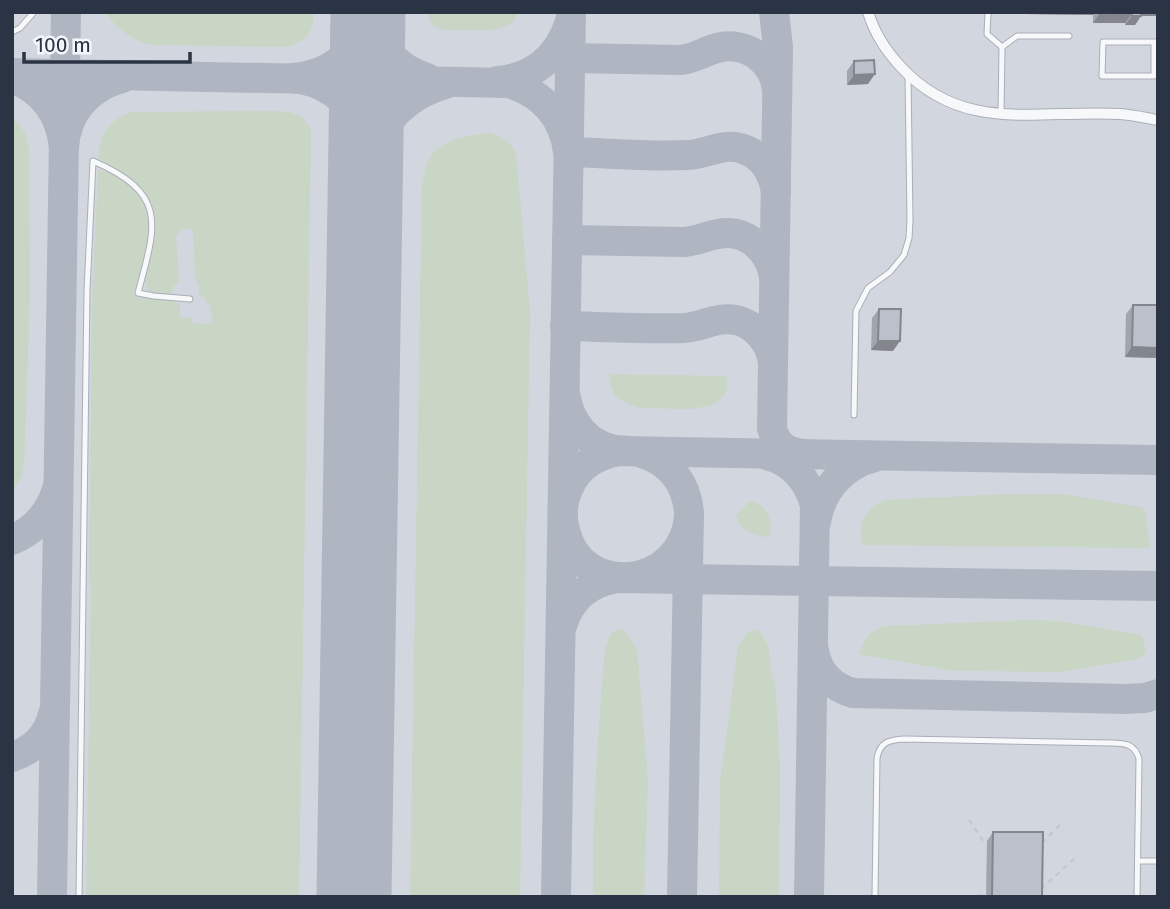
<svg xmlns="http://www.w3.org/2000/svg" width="1170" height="909" font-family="'Fira Sans',sans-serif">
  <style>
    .built { fill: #d2d6de }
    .green { fill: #c9d6c5 }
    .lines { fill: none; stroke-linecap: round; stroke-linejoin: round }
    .taxiway { stroke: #b0b6c1; stroke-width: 30 }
    .runway { stroke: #b0b6c1; stroke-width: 75 }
    .lane-casing { stroke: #a9aeb7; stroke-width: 7 }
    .street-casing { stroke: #a9aeb7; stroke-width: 12 }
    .path { stroke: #c2c5cb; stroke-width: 2; stroke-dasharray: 5 5; stroke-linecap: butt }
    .lane { stroke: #f7f8fa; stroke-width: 5 }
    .street { stroke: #f7f8fa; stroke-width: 10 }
    .wall { fill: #a1a5ae }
    .shaded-wall { fill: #83868d }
    .building { fill: #bbc0ca; stroke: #83868d; stroke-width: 2 }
  </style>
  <rect width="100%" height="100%" fill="#e4e7ec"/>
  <rect class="built" x="12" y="12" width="1146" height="885"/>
  <g class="green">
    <path d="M105,12H314C313,34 306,42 285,47L154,45C132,41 118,30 105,12Z"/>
    <path d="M427,12H518L514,21L505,27L494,30H444L433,26Z"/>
    <path d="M262,111C282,112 303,108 311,131L299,897H86L91,582H89L92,304L98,170C109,170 118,178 127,184C165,211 143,259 133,296C146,299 171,299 180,304V317L191,318L193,323L208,324L213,320L210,306L206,302L205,298L199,295V285L195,278L193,230L182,229L176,236L179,281L173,288L171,295C165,295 155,296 150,292C146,288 144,282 145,277C148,253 163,228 151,203C142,181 118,170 98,158C101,134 107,121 131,112Z"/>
    <path d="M12,117C22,126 27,135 29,148L30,294L24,465L22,476L12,491Z"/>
    <path d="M489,132C502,136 509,141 516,153L530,312L520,897H410L422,186C424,176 425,163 432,154C445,138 470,136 489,132Z"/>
    <path d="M609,374L727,376L728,388L722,398L713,405L691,409L640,408L628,404L615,395L611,384Z"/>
    <path d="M1003,494H1062L1142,507L1145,511L1150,544L1148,548L862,545C857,527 866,506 885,500Z"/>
    <path d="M752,501C767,506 774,521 769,537C754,536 740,531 736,515L749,502Z"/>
    <path d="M1029,620L1060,621L1137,634L1142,636L1146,651L1143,656L1133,660L1061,672L953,671L859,654C864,640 871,629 886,626Z"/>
    <path d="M618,629L624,630L637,649L648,782L644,897H593C592,814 598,731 605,649L610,635Z"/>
    <path d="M752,630H758L768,644L772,679H775L780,767L779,897H719L720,783L738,647L747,633Z"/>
  </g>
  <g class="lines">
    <g class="taxiway">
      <path d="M372,12C376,45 396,68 427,78"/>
      <path d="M774,12L778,47L772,428C776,446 787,452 804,454"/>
      <path d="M570,58L680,60C694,59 703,52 717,48C746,40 774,61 777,90"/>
      <path d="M12,73L509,83C542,93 564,117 568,152C608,153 648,157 688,155C710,154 723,141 746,150C764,157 773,174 776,192"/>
      <path d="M12,78C43,90 61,115 64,148C66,113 88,87 122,78"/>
      <path d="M498,81C532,78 558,58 569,24"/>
      <path d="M366,165C364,152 364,139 360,127C350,98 321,80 292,78C330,75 362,52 366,12"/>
      <path d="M365,206C367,190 368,173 371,158C380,121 409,94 445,84"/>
      <path d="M567,240L684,242C696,241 706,236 718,234C746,228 770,250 774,277"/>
      <path d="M565,326C605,327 644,329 684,328C702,327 717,316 736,320C756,325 770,342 773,362"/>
      <path d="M566,398C571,424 588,445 615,450C624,451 633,450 642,453C670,461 687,484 689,513L682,897"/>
      <path d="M767,455C793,462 808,480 815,505L809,897"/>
      <path d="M689,518C681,589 581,600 565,530C561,515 562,501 569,487C578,466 597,455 619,451L1158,460"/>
      <path d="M816,522C821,490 843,465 875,457"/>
      <path d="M12,540C35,530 50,513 57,489"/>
      <path d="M562,626C570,598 590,582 618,578L1158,586"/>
      <path d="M814,650C817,672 832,687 853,693L1126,699L1145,698L1158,694"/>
      <path d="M12,757C33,750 48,736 53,714"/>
      <path d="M52,897L66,12"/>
      <path d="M556,897L571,12"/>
    </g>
    <path class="runway" d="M354,897L368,12"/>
    <g class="lane-casing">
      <g id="lane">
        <path d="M988,12L987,34L1002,47L1001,114"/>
        <path d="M12,32L20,28L34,12"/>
        <path d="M1154,42V76H1102L1103,42H1158"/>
        <path d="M1002,47L1017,36H1069"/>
        <path d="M854,415L856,311L868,288L890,272L904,255L909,238L910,220L908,75"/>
        <path d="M1138,861H1158"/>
        <path d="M79,897L87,291L93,161C169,194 156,225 138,293L154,296L190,299"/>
        <path d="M875,897L877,758C880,742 889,740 904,739L1111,743C1125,743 1135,744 1139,759L1137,897"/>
      </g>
    </g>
    <g class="street-casing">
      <path id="street" d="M868,12C874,32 887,52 901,67C964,135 1040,109 1120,114C1133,115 1146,118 1158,120"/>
    </g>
    <g class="path">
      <path d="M969,820L986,845"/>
      <path d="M1042,843L1061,824"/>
      <path d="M1041,889L1075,858"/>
      <path d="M976,897L985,893"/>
    </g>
    <use href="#lane" class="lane"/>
    <use href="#street" class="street"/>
  </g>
  <g class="wall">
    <path d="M1020,12H1158V16H1141L1135,25H1125V23H1093V15L1026,14V12Z"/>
    <path d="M854,61L868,84L847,85V71Z"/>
    <path d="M1133,305L1158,358L1125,357L1126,314Z"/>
    <path d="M879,309L893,351L871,350L872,318Z"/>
    <path d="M993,832L1042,897H986L987,841Z"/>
  </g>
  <g class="shaded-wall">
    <path d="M1027,12H1096L1093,15L1026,14Z"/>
    <path d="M1137,12H1158V16H1141L1135,25H1125L1132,16Z"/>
    <path d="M1100,13L1132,14L1125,23H1093Z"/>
    <path d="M875,74L868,84L847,85L854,75Z"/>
    <path d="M878,341H900L893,351L871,350Z"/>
    <path d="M1132,347L1158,348V358L1125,357Z"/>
  </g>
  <g class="building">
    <path d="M1100,12H1141V16H1132V14Z"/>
    <path d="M874,60L875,74L854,75V61Z"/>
    <path d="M1133,305H1158V348L1132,347Z"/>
    <path d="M879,309H901L900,341H878Z"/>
    <path d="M993,832H1043L1042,897H992Z"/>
  </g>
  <rect width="1170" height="909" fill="none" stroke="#2b3445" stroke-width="28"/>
  <path d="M24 52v10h166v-10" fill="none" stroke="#2b3445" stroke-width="3.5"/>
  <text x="35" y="52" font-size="21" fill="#2b3445" stroke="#f4f6f9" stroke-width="5" paint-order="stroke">100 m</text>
</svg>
